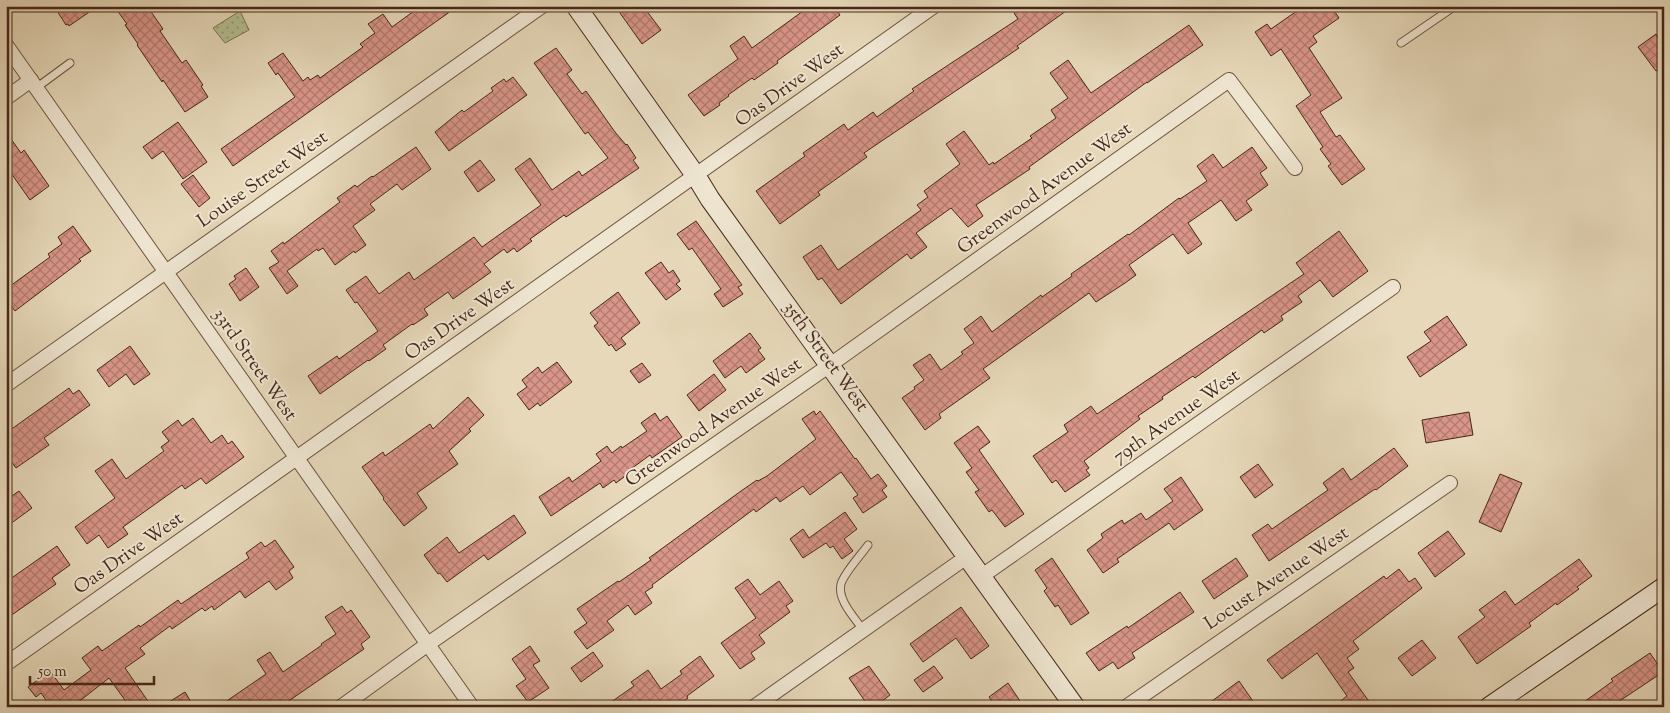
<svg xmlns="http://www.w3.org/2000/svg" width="1670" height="713" font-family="'Sorts Mill Goudy',serif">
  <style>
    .park { fill: url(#park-dots); stroke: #7d7455 }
    .building { fill: url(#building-cross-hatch); stroke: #472819 }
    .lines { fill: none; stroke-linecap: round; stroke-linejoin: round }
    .lane-casing { stroke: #6f5441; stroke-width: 9 }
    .street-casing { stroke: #6f5441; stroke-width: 16 }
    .secondary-casing { stroke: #472819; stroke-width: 21 }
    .lane { stroke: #efe6d2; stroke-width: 7 }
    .street { stroke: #efe6d2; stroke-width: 14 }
    .secondary { stroke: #efe6d2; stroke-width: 19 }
    .labels { text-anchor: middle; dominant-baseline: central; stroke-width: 4; stroke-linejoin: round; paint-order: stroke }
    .street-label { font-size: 19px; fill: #472819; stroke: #efe6d2 }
  </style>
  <defs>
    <pattern id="park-dots" width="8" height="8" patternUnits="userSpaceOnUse" patternTransform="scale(1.25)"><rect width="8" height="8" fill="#b3bf91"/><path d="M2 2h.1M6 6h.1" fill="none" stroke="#939b76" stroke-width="1.8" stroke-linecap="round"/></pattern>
    <pattern id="building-cross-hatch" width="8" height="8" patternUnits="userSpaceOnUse" patternTransform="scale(1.25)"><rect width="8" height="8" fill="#d99589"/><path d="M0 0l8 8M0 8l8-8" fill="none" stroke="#b27a6f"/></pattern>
  </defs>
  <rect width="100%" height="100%" fill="#e6d8b9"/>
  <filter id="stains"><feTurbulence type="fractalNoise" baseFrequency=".004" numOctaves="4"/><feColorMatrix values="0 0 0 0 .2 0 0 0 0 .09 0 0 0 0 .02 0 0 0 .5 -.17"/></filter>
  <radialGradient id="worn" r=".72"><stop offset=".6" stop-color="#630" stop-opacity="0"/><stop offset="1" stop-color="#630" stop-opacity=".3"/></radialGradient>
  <path class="park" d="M240,11L249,30L225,43L213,28Z"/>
  <g class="building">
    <path d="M54,6H98L69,26L68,24L66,25Z"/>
    <path d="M114,6H147L163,29L160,31L182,63L186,60L203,85L201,86L208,97L185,112L163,80L162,82L137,45L138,44L125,25L127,24Z"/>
    <path d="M421,6H458L233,166L221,149L295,97L278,73L276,75L268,63L283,53L303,81L308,77L310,80L318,75L320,78L363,47L360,44L375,33L368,24L383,14L392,27Z"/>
    <path d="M615,6H643L661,30L642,44Z"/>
    <path d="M810,6H834L840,15L777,61L778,63L754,80L752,78L728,95L729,96L719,103L720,105L704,116L688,95L738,59L730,46L744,36L752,48Z"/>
    <path d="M1022,6H1073L1017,46L1019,48L864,153L867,157L818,192L820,195L780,224L756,191L805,156L803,153L844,124L848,130L873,112L877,117L914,91L912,89L1018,19L1014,13Z"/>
    <path d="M1304,6H1331L1339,18L1313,36L1317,42L1309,48L1342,98L1320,112L1336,137L1340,135L1365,169L1342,185L1328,166L1331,164L1320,149L1323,147L1296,106L1311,95L1281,49L1271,56L1255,32L1267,24L1271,29Z"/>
    <path d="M1189,25L1203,45L1147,83V82L1029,167L1030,169L976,205L983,216L968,227L951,208L916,233L927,247L911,259L907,254L841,304L822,278L818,280L803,257L821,245L838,270L921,210L917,205L928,197L924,191L960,164L946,144L964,131L989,165L993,162L994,164L1032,138L1030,136L1056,118L1051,110L1068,98L1050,73L1068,60L1091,93Z"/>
    <path d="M1656,34L1664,46V66L1656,71L1638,47Z"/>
    <path d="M556,48L572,70L567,74L582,94L586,91L615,132L626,145L627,144L636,158L633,160L639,168L566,217L564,215L530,239L532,241L517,252L514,248L507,253L504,249L484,264L491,272L453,299L448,292L424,309L428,315L413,325L412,324L383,345L386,349L369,361L368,360L320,394L308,376L337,356L339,359L378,331L357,302L355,303L346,290L366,276L379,294L409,272L414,280L474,237L482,247L541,205L515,169L530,158L552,190L579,171L582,176L608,158L588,132L585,134L534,63Z"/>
    <path d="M513,77L527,95L449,151L435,132L462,110L464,112L493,91L491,88L504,79L506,82Z"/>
    <path d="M178,122L207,162L183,179L163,151L152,159L143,147Z"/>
    <path d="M6,132L21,153L24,150L49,186L30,200L6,166Z"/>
    <path d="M416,147L431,169L402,190L397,184L370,204L375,210L353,226L366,245L355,253L354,251L335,265L323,248L318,251L317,249L287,271L298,286L287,294L269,268L279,262L271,251L283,242L284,244L340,202L337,198L355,185L357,187L372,176L373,177Z"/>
    <path d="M1252,147L1267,168L1260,173L1268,185L1246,201L1252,210L1236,221L1221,200L1188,223L1202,244L1188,254L1173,234L1129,265L1136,275L1125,283L1096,302L1089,293L983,369L990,378L939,414L941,418L925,430L902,398L915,389L914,387L924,380L913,365L930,354L941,370L963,354L961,352L974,343L964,329L981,316L992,332L1041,295L1042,297L1072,276L1071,274L1094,258L1128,234L1129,235L1179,198L1180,199L1207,181L1197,166L1213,154L1223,168Z"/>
    <path d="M480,160L495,180L478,192L464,172Z"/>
    <path d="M193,175L210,198L199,207L181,184Z"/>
    <path d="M696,221L742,285L738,287L743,294L723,307L714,294L721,289L692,248L689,250L677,234Z"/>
    <path d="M73,226L91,251L79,259L81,261L15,311L6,299V289L50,257L48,254L62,244L58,237Z"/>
    <path d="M1339,231L1368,271L1333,297L1320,280L1298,296L1302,302L1281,316L1283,320L1264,333L1262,330L1195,378L1193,376L1162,397L1163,399L1138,416L1140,419L1084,461L1089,468L1086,470L1090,475L1065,492L1056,480L1052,483L1033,456L1068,432L1064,425L1091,406L1097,414L1304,274L1296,263Z"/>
    <path d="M661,262L669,273L673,270L680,281L676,284L681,289L666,300L645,273Z"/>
    <path d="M246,268L259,287L240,301L229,284L236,279L234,276Z"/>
    <path d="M618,292L640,323L621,338L626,344L616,351L611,344L609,346L594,326L598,323L590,313Z"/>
    <path d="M1447,316L1467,345L1420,377L1407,357L1431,341L1424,332Z"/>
    <path d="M750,333L761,348L758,350L765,359L746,373L741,366L725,378L713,361Z"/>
    <path d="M130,346L150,374L134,385L126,374L109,387L97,370Z"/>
    <path d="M557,362L572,382L540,406L538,403L529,410L517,394L527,387L522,380L538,367L542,373Z"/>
    <path d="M642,363L651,375L639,383L630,371Z"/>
    <path d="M714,374L726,390L699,411L687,395Z"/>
    <path d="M69,388L73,394L79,390L90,405L44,438L49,445L16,468L6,455V433Z"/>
    <path d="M468,397L484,415L469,429L471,431L449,451L458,464L417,493L427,508L404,526L383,499L384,498L362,467L383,452L385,456L430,424L433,429Z"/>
    <path d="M814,411L816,415L820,411L855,459L856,458L871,479L878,474L887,486L882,490L887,497L863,513L853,498L858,495L841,472L810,495L803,486L780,502L776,497L756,512L754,509L652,585L653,587L645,592L652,603L635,615L628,605L607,621L614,630L587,649L574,632L587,623L577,609L618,581L619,582L651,560L649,558L741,491L757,480L758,481L767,476L816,439L802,419Z"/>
    <path d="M1469,412L1473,435L1426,443L1422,420Z"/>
    <path d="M655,413L660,421L667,416L682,437L652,458L650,455L627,472L628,474L616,483L614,480L603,488L600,483L551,516L539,497L569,477L572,482L601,461L596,454L607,446L612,453L621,446L622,448L647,431L641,423Z"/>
    <path d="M193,418L211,443L222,435L228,444L232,441L244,457L206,484L201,478L185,489L182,485L123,527L128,534L108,548L99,535L87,544L75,527L115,498L95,471L112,459L126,479L164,451L161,447L169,441L162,432L178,420L182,426Z"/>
    <path d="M978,426L990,442L979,450L1024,514L1005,527L992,510L989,512L975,492L979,490L966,472L972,468L954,443Z"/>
    <path d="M1394,448L1408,466L1376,490L1375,489L1269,561L1252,535L1268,524L1272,529L1328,490L1323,483L1343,468L1351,480Z"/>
    <path d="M1258,464L1273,485L1255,498L1240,477Z"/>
    <path d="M1500,474L1522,483L1501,532L1479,522Z"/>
    <path d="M1181,477L1203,510L1174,530L1169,523L1117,559L1119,562L1103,573L1087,550L1103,538L1101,534L1122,520L1124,524L1141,513L1146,520L1173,501L1164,489Z"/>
    <path d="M19,491L32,508L6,527V500Z"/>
    <path d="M845,512L857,529L844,539L853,551L842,559L833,546L830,548L826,543L803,558L790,539L803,529L809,538Z"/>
    <path d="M514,515L526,533L488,560L484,555L447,582L440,573L438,574L424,555L447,537L459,553Z"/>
    <path d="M1448,531L1465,554L1435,577L1418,553Z"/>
    <path d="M275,540L294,567L289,571L293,578L276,590L269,581L245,598L240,591L214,610L212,606L205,611L202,608L172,629L170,626L140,648L145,654L125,668L152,707H130L109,678L72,707H51L41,693L36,697L28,687L50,671L64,690L91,670L82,658L98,646L102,651L139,625L140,627L178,600L181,604L249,558L246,553L261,542L265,547Z"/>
    <path d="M57,546L70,565L52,578L56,584L6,619V582Z"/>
    <path d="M1052,558L1089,613L1071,625L1058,605L1055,607L1044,591L1047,588L1035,570Z"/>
    <path d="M1236,558L1248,576L1214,599L1202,581Z"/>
    <path d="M1579,559L1592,576L1577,587L1579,589L1557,605L1556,603L1529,623L1531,626L1477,664L1458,637L1485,617L1479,610L1505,591L1515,605Z"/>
    <path d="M1399,569L1409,582L1415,578L1422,588L1353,641L1359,649L1347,658L1354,668L1348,672L1373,707H1333L1347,696L1317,653L1282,679L1267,660L1384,576L1386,579Z"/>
    <path d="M748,579L760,595L779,581L793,601L786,606L790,612L759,635L765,643L751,653L755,659L740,669L721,643L756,618L735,588Z"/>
    <path d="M1180,592L1194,612L1132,653L1135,658L1118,669L1113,662L1099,671L1086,653L1127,626L1128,628Z"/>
    <path d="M342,606L347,613L351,610L370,637L361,644L364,649L280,707H218L266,674L257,660L270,652L283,672L322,645L321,644L336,634L325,617Z"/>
    <path d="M961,607L989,646L971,659L956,638L923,662L910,644Z"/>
    <path d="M1422,640L1436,658L1412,676L1398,658Z"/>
    <path d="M530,646L540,661L533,665L549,688L528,702L516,686L526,679L512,659Z"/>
    <path d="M593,652L603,666L581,682L571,668Z"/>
    <path d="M1650,653L1663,672L1618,702L1622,707H1577L1613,681L1611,679Z"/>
    <path d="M700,656L714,676L687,696L688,698L676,707H604L634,686L631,682L648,670L661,689L682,674L680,671Z"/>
    <path d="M869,666L890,695L874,707H869L849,678Z"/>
    <path d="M934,666L943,678L923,692L914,680Z"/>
    <path d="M1239,681L1257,707H1204Z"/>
    <path d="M1008,683L1024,707H996L989,697Z"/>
    <path d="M185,692L194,707H161Z"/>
  </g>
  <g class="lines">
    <g class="lane-casing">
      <g id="lane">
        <path d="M582,14L593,6"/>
        <path d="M1401,43L1455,6"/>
        <path d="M6,64L15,58"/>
        <path d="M36,88L70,63"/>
        <path d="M863,630C855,618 837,600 841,584C844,573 861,555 868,545"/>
      </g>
    </g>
    <g class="street-casing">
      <g id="street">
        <path d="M6,45L472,707"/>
        <path d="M6,98L31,80"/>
        <path d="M6,385L542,6"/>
        <path d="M982,576L1393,287"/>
        <path d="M6,664L934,6"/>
        <path d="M341,707L428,644L830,365L1229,80L1295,168"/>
        <path d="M754,707L968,556"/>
        <path d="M1126,707L1450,483"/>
      </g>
    </g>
    <g class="secondary-casing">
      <g id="secondary">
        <path d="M576,6L696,176L710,199L1075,707"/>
        <path d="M1489,707L1664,587"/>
      </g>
    </g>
    <use href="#lane" class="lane"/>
    <use href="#street" class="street"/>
    <use href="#secondary" class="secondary"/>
  </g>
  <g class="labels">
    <g class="street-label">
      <text transform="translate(790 86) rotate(-36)">Oas Drive West</text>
      <text transform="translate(263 180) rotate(-35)">Louise Street West</text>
      <text transform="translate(1045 189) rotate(-36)">Greenwood Avenue West</text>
      <text transform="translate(460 320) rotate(-35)">Oas Drive West</text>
      <text transform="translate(825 357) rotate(54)">35th Street West</text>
      <text transform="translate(254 365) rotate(55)">33rd Street West</text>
      <text transform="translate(1177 417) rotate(-35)">79th Avenue West</text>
      <text transform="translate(714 423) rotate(-35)">Greenwood Avenue West</text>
      <text transform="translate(129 554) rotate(-35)">Oas Drive West</text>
      <text transform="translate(1277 579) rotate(-34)">Locust Avenue West</text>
    </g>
  </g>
  <rect width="1670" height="713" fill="none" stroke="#e6d8b9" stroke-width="25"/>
  <rect x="8" y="8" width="1655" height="698" fill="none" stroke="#472819" stroke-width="2.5"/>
  <rect x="12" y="12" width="1645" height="688" fill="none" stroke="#472819"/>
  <path d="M30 676v8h124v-8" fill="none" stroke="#472819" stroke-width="2.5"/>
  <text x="38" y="676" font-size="15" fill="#472819" stroke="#efe6d2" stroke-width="4" paint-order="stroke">50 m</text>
  <rect width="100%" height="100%" filter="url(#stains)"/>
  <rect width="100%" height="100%" fill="url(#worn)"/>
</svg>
